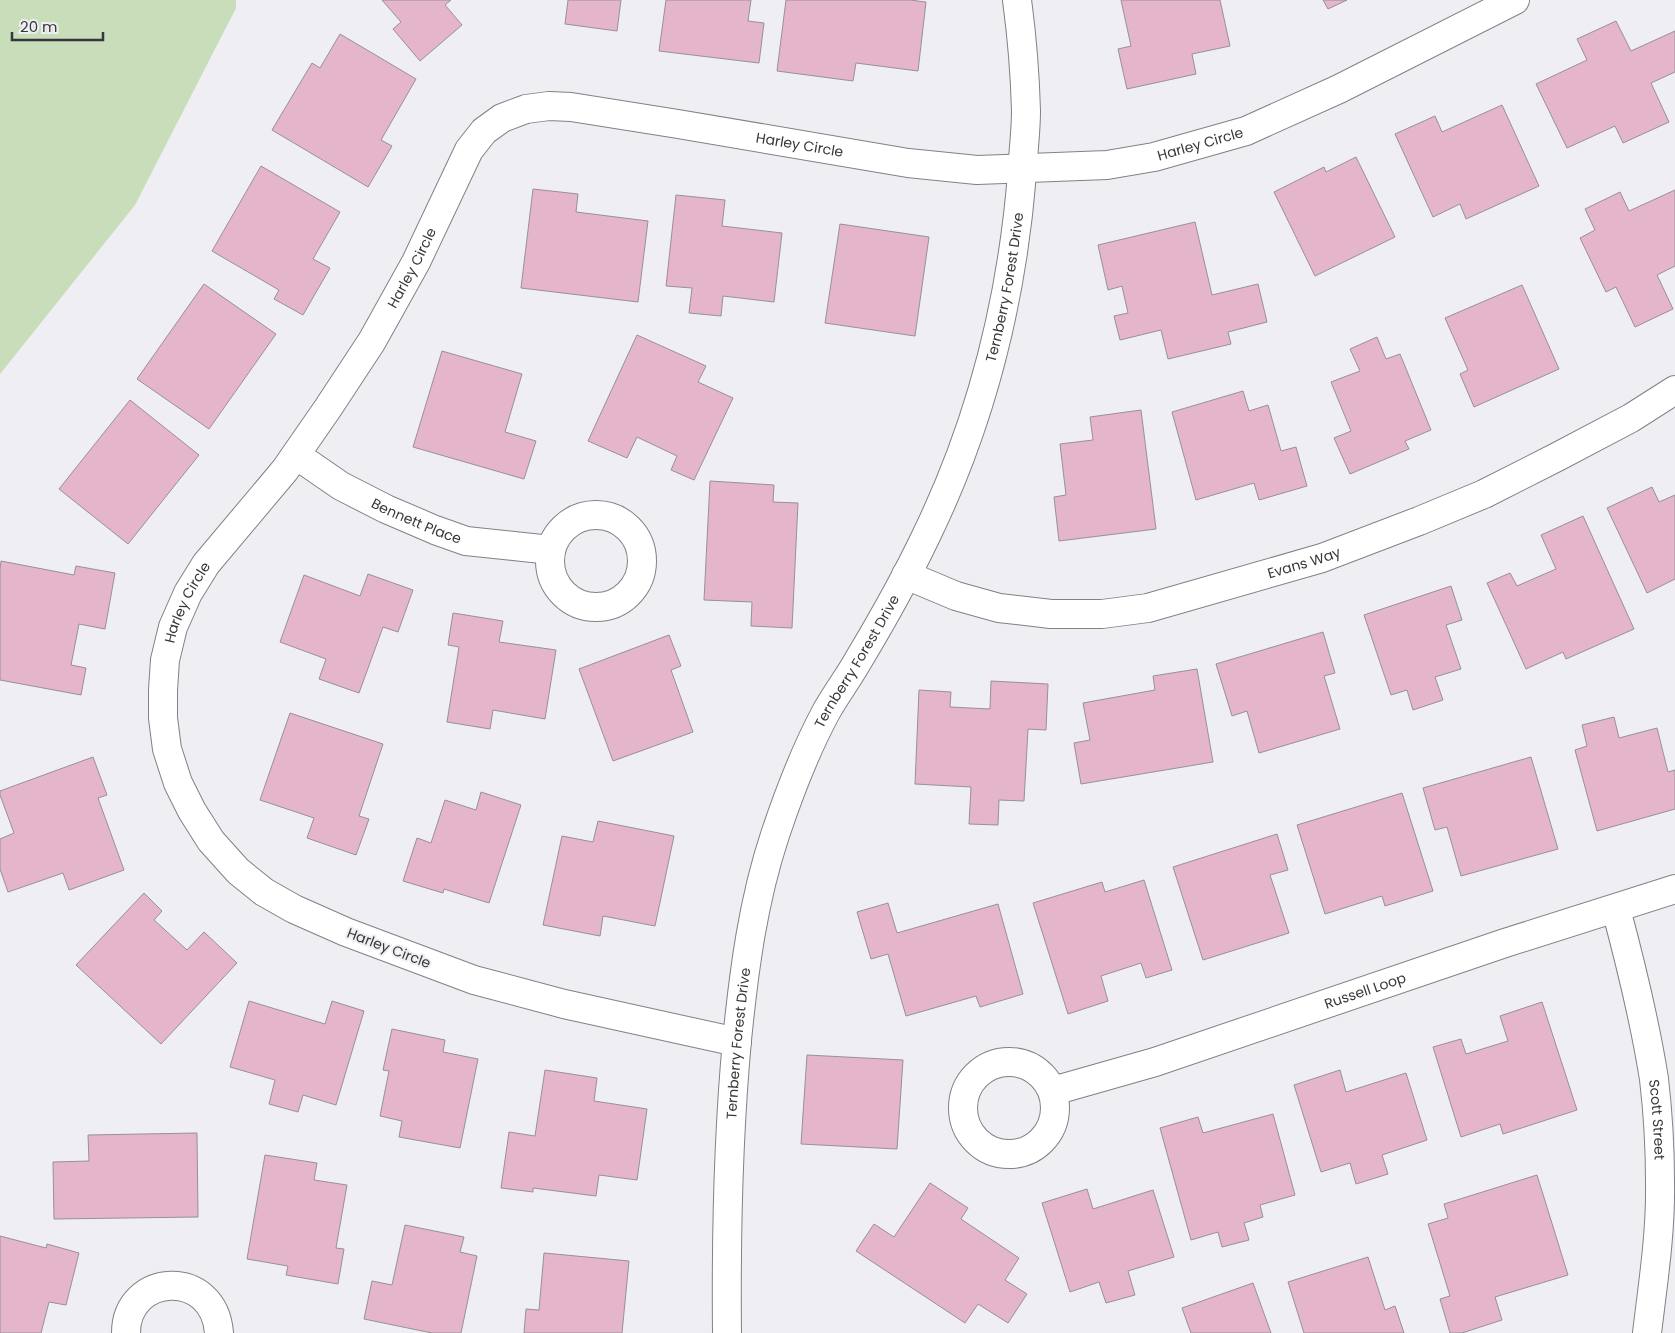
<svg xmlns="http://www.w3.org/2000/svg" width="1675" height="1333" font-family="Poppins,sans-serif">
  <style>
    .green { fill: #c8ddb9 }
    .building { fill: #e5b5cb; stroke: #979194 }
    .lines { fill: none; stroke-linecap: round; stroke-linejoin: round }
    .street-casing { stroke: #818186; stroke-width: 30 }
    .secondary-casing { stroke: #818186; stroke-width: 30 }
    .street { stroke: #fff; stroke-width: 28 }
    .secondary { stroke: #fff; stroke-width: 28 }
    .labels { text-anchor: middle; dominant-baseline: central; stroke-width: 4; stroke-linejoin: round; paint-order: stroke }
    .street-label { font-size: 14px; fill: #373739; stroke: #eeeef3 }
  </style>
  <rect width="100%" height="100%" fill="#eeeef3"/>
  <path class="green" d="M0,0H236V8L135,205L0,374Z"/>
  <g class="building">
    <path d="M382,0H451L445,5L462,25L420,61L393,29L401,22Z"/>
    <path d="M568,0H621L617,31L565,24Z"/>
    <path d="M666,0H751L748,21L764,23L759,63L659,51Z"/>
    <path d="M786,0H910L926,2L918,71L856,63L853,81L777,71Z"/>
    <path d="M1121,0H1220L1230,46L1192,54L1196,74L1127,89L1118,49L1131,46Z"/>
    <path d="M1323,0H1347L1328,9Z"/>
    <path d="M1616,21L1631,51L1675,31V72L1651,83L1669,122L1623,143L1615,126L1567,148L1536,84L1587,60L1577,39Z"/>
    <path d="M340,34L416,79L381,140L392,146L368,187L272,130L312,63L320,68Z"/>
    <path d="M1502,105L1539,186L1466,219L1460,204L1433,217L1395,134L1435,116L1442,132Z"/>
    <path d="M1356,157L1395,237L1315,276L1274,192L1324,167L1326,172Z"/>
    <path d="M261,166L340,212L313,259L330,268L303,315L274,299L279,290L212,251Z"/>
    <path d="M533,189L578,194L576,212L648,221L638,302L521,288Z"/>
    <path d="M1675,190V266L1657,275L1673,309L1635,327L1616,287L1606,292L1580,238L1595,230L1585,209L1620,192L1629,211Z"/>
    <path d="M676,195L725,200L722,226L782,233L774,302L723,296L721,316L689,313L692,288L666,286Z"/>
    <path d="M1195,222L1212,295L1258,284L1267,322L1228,332L1231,344L1168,359L1161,330L1120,340L1114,316L1128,313L1122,286L1108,290L1098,245Z"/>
    <path d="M840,224L929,237L915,336L825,323Z"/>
    <path d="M204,284L276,334L209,429L137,379Z"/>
    <path d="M1522,285L1559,369L1474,407L1460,374L1468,370L1445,318Z"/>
    <path d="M637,335L706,366L698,382L733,398L694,480L671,470L677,456L637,437L627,458L588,441Z"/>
    <path d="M1377,337L1386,359L1400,354L1431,430L1405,441L1409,449L1350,474L1334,438L1351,431L1331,382L1360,371L1350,349Z"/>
    <path d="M442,351L522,374L505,432L536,441L524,479L413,447Z"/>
    <path d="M1243,391L1249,411L1268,405L1281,451L1296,447L1307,486L1259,500L1254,483L1196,500L1172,412Z"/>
    <path d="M130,400L199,455L128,544L59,489Z"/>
    <path d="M1141,410L1156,529L1059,541L1054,497L1066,495L1060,444L1093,440L1090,417Z"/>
    <path d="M710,481L774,485L773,502L798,503L792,628L751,626L752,602L704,600Z"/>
    <path d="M1652,487L1659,502L1675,495V579L1647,593L1607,508Z"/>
    <path d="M1583,516L1634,629L1566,659L1563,652L1526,669L1487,583L1510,573L1517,586L1556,569L1541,535Z"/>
    <path d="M1,561L74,575L76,566L115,573L105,629L79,624L71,665L86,668L81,695L0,680V569Z"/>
    <path d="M368,574L413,590L398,632L383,627L359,693L319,679L326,659L280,642L304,575L360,596Z"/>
    <path d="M1451,586L1462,620L1446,625L1461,669L1435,677L1443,700L1413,710L1407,690L1391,695L1364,615Z"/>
    <path d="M453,613L503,621L499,642L556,650L545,719L493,710L490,729L447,722L459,647L448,645Z"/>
    <path d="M1323,632L1335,673L1324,676L1340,729L1259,753L1247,711L1232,716L1216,664Z"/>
    <path d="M669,635L681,666L671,670L693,732L613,761L579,669Z"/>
    <path d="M1197,669L1213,762L1081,784L1074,743L1090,740L1083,703L1155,690L1153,676Z"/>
    <path d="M991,681L1048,684L1046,730L1028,729L1024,801L999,800L998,825L969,824L971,787L915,784L919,690L951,692L950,707L990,709Z"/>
    <path d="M290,713L383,744L359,816L369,819L356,855L307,838L314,818L260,800Z"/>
    <path d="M1614,717L1619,738L1657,728L1668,772L1675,770V809L1597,831L1575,750L1587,746L1582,725Z"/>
    <path d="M93,757L107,795L98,798L124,870L69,890L63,873L8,892L0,869V839L14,833L0,795V791Z"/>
    <path d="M1531,757L1558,849L1461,876L1447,827L1435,830L1423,788Z"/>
    <path d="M481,792L521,805L489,903L444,889L443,893L403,881L417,838L431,843L445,800L476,810Z"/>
    <path d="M1402,793L1433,891L1385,906L1382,896L1325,914L1297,825Z"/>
    <path d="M598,821L674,836L655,926L603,916L600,936L543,925L562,836L593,842Z"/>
    <path d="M1277,834L1288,870L1270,875L1289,933L1203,960L1173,867Z"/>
    <path d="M1144,880L1172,970L1146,978L1141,963L1101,976L1108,1001L1068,1014L1033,903L1102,882L1105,892Z"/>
    <path d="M144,893L162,911L154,920L187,950L204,932L237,963L161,1044L76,965Z"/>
    <path d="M888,903L897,933L998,904L1023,994L980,1007L976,996L906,1016L888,954L871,959L857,912Z"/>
    <path d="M249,1001L325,1024L332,1001L364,1011L336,1105L303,1095L298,1112L269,1104L275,1080L230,1067Z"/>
    <path d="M1542,1002L1577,1110L1503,1134L1500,1124L1461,1137L1433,1047L1461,1039L1466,1054L1508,1041L1500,1016Z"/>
    <path d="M392,1029L445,1040L443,1052L478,1059L460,1148L399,1137L402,1121L380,1116L389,1071L383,1070Z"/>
    <path d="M807,1055L903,1060L897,1149L801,1144Z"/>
    <path d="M545,1070L597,1078L594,1101L647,1109L637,1180L599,1175L596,1196L533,1188V1192L501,1188L509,1132L535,1136Z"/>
    <path d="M1340,1070L1346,1092L1406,1073L1427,1140L1382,1155L1388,1174L1356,1184L1350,1163L1321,1172L1294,1085Z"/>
    <path d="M1273,1114L1295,1195L1260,1205L1263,1217L1244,1223L1249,1240L1222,1247L1218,1232L1191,1240L1160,1128L1198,1117L1203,1133Z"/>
    <path d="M197,1133L198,1217L54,1219L53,1162L89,1161L88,1135Z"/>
    <path d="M265,1155L317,1163L314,1180L347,1185L336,1248L344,1249L338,1284L286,1275L288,1266L247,1259Z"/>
    <path d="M1537,1175L1568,1275L1495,1297L1502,1320L1462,1333H1450L1440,1299L1450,1296L1428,1224L1448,1218L1444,1204Z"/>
    <path d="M930,1183L968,1208L961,1219L1019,1258L1005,1280L1027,1294L1008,1323L978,1304L965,1323L856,1251L874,1224L894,1237Z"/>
    <path d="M1087,1189L1093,1209L1153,1190L1174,1257L1128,1271L1135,1295L1106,1303L1099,1282L1070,1292L1042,1203Z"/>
    <path d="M405,1225L464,1237L460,1252L477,1256L461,1333H432L364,1319L372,1281L392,1285Z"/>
    <path d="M0,1236L46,1248L47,1244L79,1253L66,1305L49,1302L41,1333H0Z"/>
    <path d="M544,1253L629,1261L622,1333H524L526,1309L539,1310Z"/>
    <path d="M1368,1257L1385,1310L1395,1306L1404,1333H1304L1288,1282Z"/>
    <path d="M1253,1283L1271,1333H1191L1182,1308Z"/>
  </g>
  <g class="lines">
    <g class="street-casing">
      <g id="street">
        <path id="s1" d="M296,455L341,486L386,509L435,530L466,541L551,550"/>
        <circle cx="596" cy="561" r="46"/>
        <path id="s2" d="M906,575L956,596L999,608L1051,614H1102L1148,608L1322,558L1419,521L1484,494L1557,457L1631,418L1675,390"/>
        <path id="s3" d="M1616,909C1631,965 1645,1022 1654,1079C1658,1113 1660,1148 1660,1182C1661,1232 1653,1283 1647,1333"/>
        <path id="s4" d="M737,1042L564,1004L474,980L346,932L294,909L264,892L238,871L211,841L192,811L178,783L167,749L163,718V690L165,660L173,627L188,593L206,564L285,470L328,408L372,341L416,262L469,150L484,131L502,118L526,109L549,106L571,107L678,124L908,163L977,170L1107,165L1154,157L1246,131L1339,89L1515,0"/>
        <circle cx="1009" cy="1108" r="46"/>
        <path id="s5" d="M1053,1091L1155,1062L1505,943L1675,889"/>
        <path d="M126,1333C126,1273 214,1267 219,1333"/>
      </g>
    </g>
    <g class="secondary-casing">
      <g id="secondary">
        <path id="s6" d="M727,1333C726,1235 728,1138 737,1040C744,970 753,901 775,835C789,793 805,751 826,712C836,694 849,677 859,659C883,619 906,578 926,536C981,423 1012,299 1022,174C1023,153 1026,132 1026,111C1025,74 1022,37 1017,0"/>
      </g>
    </g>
    <use href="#street" class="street"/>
    <use href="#secondary" class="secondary"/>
  </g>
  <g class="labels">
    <g class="street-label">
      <text stroke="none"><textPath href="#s4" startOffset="2116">Harley Circle</textPath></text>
      <text stroke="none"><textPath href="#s4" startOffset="1711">Harley Circle</textPath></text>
      <text stroke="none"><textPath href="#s4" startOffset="1231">Harley Circle</textPath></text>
      <text stroke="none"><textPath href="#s6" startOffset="1100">Ternberry Forest Drive</textPath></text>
      <text stroke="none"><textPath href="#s1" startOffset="138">Bennett Place</textPath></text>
      <text stroke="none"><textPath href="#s2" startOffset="411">Evans Way</textPath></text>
      <text stroke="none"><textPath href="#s4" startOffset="826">Harley Circle</textPath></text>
      <text stroke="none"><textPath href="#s6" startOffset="695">Ternberry Forest Drive</textPath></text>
      <text transform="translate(389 948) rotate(21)">Harley Circle</text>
      <text stroke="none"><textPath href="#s5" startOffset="328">Russell Loop</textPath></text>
      <text stroke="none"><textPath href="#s6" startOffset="290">Ternberry Forest Drive</textPath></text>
      <text stroke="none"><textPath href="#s3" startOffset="215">Scott Street</textPath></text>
    </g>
  </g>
  <path d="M12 32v8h91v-8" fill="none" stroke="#373739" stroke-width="2.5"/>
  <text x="20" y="32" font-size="15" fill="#373739" stroke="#eeeef3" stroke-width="4" paint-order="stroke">20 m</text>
</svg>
